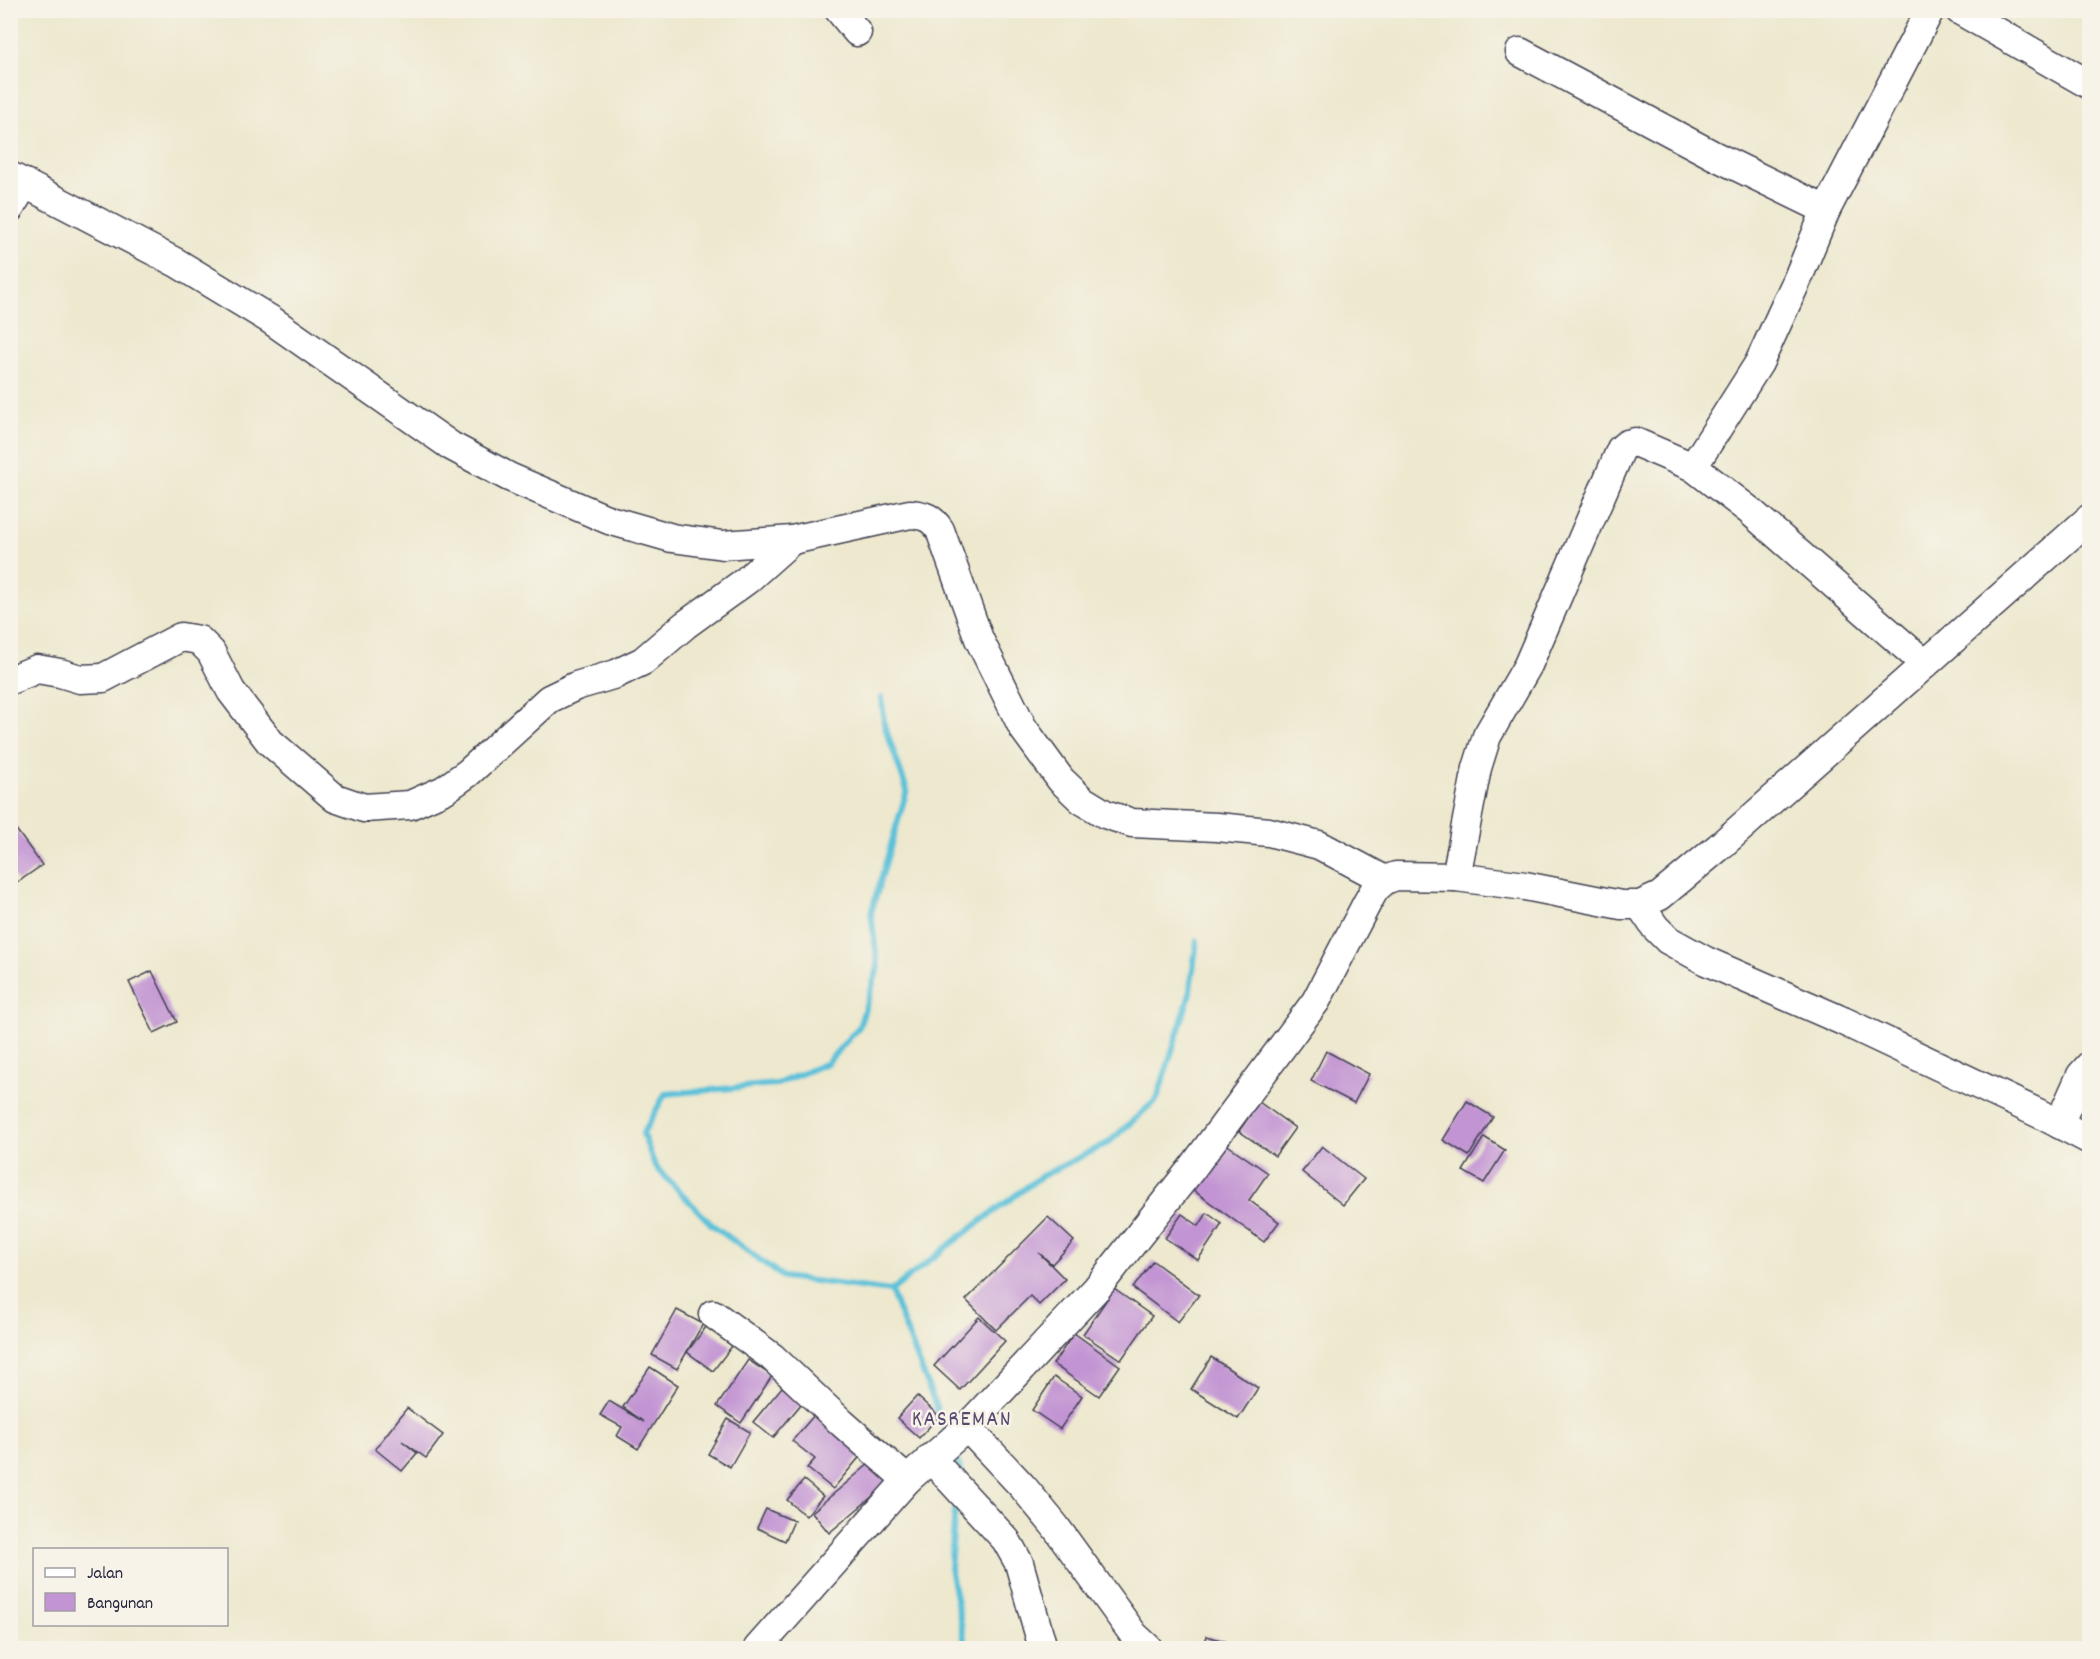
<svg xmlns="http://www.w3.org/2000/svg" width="2100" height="1659" font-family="Dekko,sans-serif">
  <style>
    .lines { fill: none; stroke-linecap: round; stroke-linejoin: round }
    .stream { stroke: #5bc1d9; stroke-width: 6 }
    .building { fill: #c294d3 }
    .minor-casing { stroke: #404051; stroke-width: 31 }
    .minor { stroke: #fff; stroke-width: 28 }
    .labels { text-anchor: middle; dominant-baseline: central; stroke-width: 5; stroke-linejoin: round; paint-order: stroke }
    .quarter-label { font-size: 22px; letter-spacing: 1.5px; fill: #5a4a70; stroke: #f7f3e8 }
  </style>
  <rect width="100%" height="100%" fill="#f7f3e8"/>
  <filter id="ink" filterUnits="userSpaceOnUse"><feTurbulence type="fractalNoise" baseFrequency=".0167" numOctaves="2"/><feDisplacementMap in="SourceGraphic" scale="12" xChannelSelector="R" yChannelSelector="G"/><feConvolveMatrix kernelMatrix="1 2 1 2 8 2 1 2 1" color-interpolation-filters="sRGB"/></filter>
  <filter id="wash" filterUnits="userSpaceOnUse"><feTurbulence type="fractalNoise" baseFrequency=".008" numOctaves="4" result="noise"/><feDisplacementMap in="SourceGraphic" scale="24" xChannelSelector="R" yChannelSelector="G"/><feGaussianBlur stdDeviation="1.35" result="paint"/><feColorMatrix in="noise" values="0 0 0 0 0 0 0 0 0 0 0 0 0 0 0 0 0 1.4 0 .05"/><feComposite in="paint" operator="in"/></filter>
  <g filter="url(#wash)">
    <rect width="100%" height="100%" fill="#ede8ce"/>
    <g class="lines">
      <g class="stream">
        <path d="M882,698L884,724L907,790L871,913L878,968L859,1027L827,1063L777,1084L665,1094L643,1134L655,1166L711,1224L783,1277L891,1291"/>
        <path d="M947,1434L891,1291L953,1242L1040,1177L1108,1143L1157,1099L1189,997L1197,941"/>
        <path d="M953,1450L963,1476"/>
        <path d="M959,1502L955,1510L950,1568L966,1648"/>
      </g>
    </g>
    <g id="blocks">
      <g class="building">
        <path d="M10,821L42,865L18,882L10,872Z"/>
        <path d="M152,971L177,1022L154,1033L129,982Z"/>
        <path d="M1326,1051L1369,1074L1354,1103L1311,1081Z"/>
        <path d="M1467,1101L1493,1117L1469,1156L1443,1140Z"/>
        <path d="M1259,1102L1295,1128L1275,1156L1239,1131Z"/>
        <path d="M1484,1137L1505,1150L1484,1183L1463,1171Z"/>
        <path d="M1226,1144L1268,1173L1249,1200L1279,1222L1264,1242L1193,1190Z"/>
        <path d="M1322,1146L1364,1179L1343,1205L1302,1172Z"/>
        <path d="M1207,1213L1222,1224L1198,1260L1165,1238L1182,1214L1199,1226Z"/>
        <path d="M1048,1217L1074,1241L1052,1264L1039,1253L1065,1279L1039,1305L1030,1296L996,1330L966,1300Z"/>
        <path d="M1153,1261L1199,1295L1178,1322L1133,1288Z"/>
        <path d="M1114,1289L1152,1316L1121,1360L1083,1334Z"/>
        <path d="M677,1310L703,1324L677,1369L652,1355Z"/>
        <path d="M979,1317L1005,1341L960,1390L934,1366Z"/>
        <path d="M706,1327L732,1346L713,1371L687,1352Z"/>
        <path d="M1074,1333L1120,1366L1099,1396L1053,1364Z"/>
        <path d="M1211,1357L1258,1388L1238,1419L1191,1389Z"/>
        <path d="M748,1360L772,1376L741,1423L717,1406Z"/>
        <path d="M650,1367L678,1385L638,1449L617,1436L622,1427L600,1415L609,1401L644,1422L623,1407Z"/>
        <path d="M1054,1377L1082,1396L1060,1429L1032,1410Z"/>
        <path d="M782,1387L802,1403L773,1438L753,1422Z"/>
        <path d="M917,1396L939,1416L919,1438L897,1418Z"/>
        <path d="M407,1408L443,1435L426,1458L402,1441L417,1453L402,1471L375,1449Z"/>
        <path d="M815,1414L862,1454L833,1489L807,1468L815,1459L792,1441Z"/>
        <path d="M728,1419L750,1432L730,1467L708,1454Z"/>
        <path d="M876,1458L893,1479L829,1533L812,1512Z"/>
        <path d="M804,1480L823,1496L806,1516L787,1500Z"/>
        <path d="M766,1509L794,1521L785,1541L757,1528Z"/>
        <path d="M1207,1636L1242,1646V1648H1203Z"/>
      </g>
    </g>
  </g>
  <g filter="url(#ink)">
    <use href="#blocks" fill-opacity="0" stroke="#404051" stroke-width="1.5"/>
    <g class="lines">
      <g class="minor-casing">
        <g id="minor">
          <path d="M839,10L857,32"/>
          <path d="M1959,10L2090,85"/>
          <path d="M1520,52L1713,155L1826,210"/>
          <path d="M10,176L177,263L271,320L451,446L509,477L609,520L672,538L723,545L792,540L910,514C925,515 932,518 940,530L979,639L1023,728L1061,780L1082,800L1105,814L1132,823L1217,827L1269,832L1319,845L1385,880"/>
          <path d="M10,208L25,183"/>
          <path d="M1924,663L1750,511L1693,467L1759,363L1798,278L1826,210L1930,10"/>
          <path d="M10,680L37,669L60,673L80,679L103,678L181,637L199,640L211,652L231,691L270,742L335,798L364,808L410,805L444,790L468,773L549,699L576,686L616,674L643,661L685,625L747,580L792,540"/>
          <path d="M1456,877L1477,768L1487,736L1528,665L1621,449L1627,444L1635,442L1693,467"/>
          <path d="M1640,905L1655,927L1668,940L1706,961L1843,1021L2040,1114L2090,1140"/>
          <path d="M2059,1124L2081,1075L2090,1065"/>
          <path d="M713,1314L772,1357L842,1423L907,1480"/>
          <path d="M967,1427L1023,1487L1055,1526L1134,1635L1148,1648"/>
          <path d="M930,1458L1006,1540L1019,1563L1043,1648"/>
          <path d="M758,1648L907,1480L967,1427L1097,1288L1193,1167L1316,1001L1367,903L1375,889L1385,880L1396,876L1456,877L1525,886L1621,905H1640L1660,896L1719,847L2090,518"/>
        </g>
      </g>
      <use href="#minor" class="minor"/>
    </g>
  </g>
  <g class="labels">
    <g class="quarter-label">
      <text x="962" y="1420">KASREMAN</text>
    </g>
  </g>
  <rect width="2100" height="1659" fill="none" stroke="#f7f3e8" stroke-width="36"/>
  <rect x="33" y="1548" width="195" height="78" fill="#f7f3e8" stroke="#a29fa3" stroke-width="1.5"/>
  <rect x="45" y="1568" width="30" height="9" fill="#ffffff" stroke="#a29fa3" stroke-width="1.5"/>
  <text x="87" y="1578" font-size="18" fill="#22223b">Jalan</text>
  <rect x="45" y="1593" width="30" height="18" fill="#c294d3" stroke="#a29fa3" stroke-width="1.5"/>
  <text x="87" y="1608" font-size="18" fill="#22223b">Bangunan</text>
</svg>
